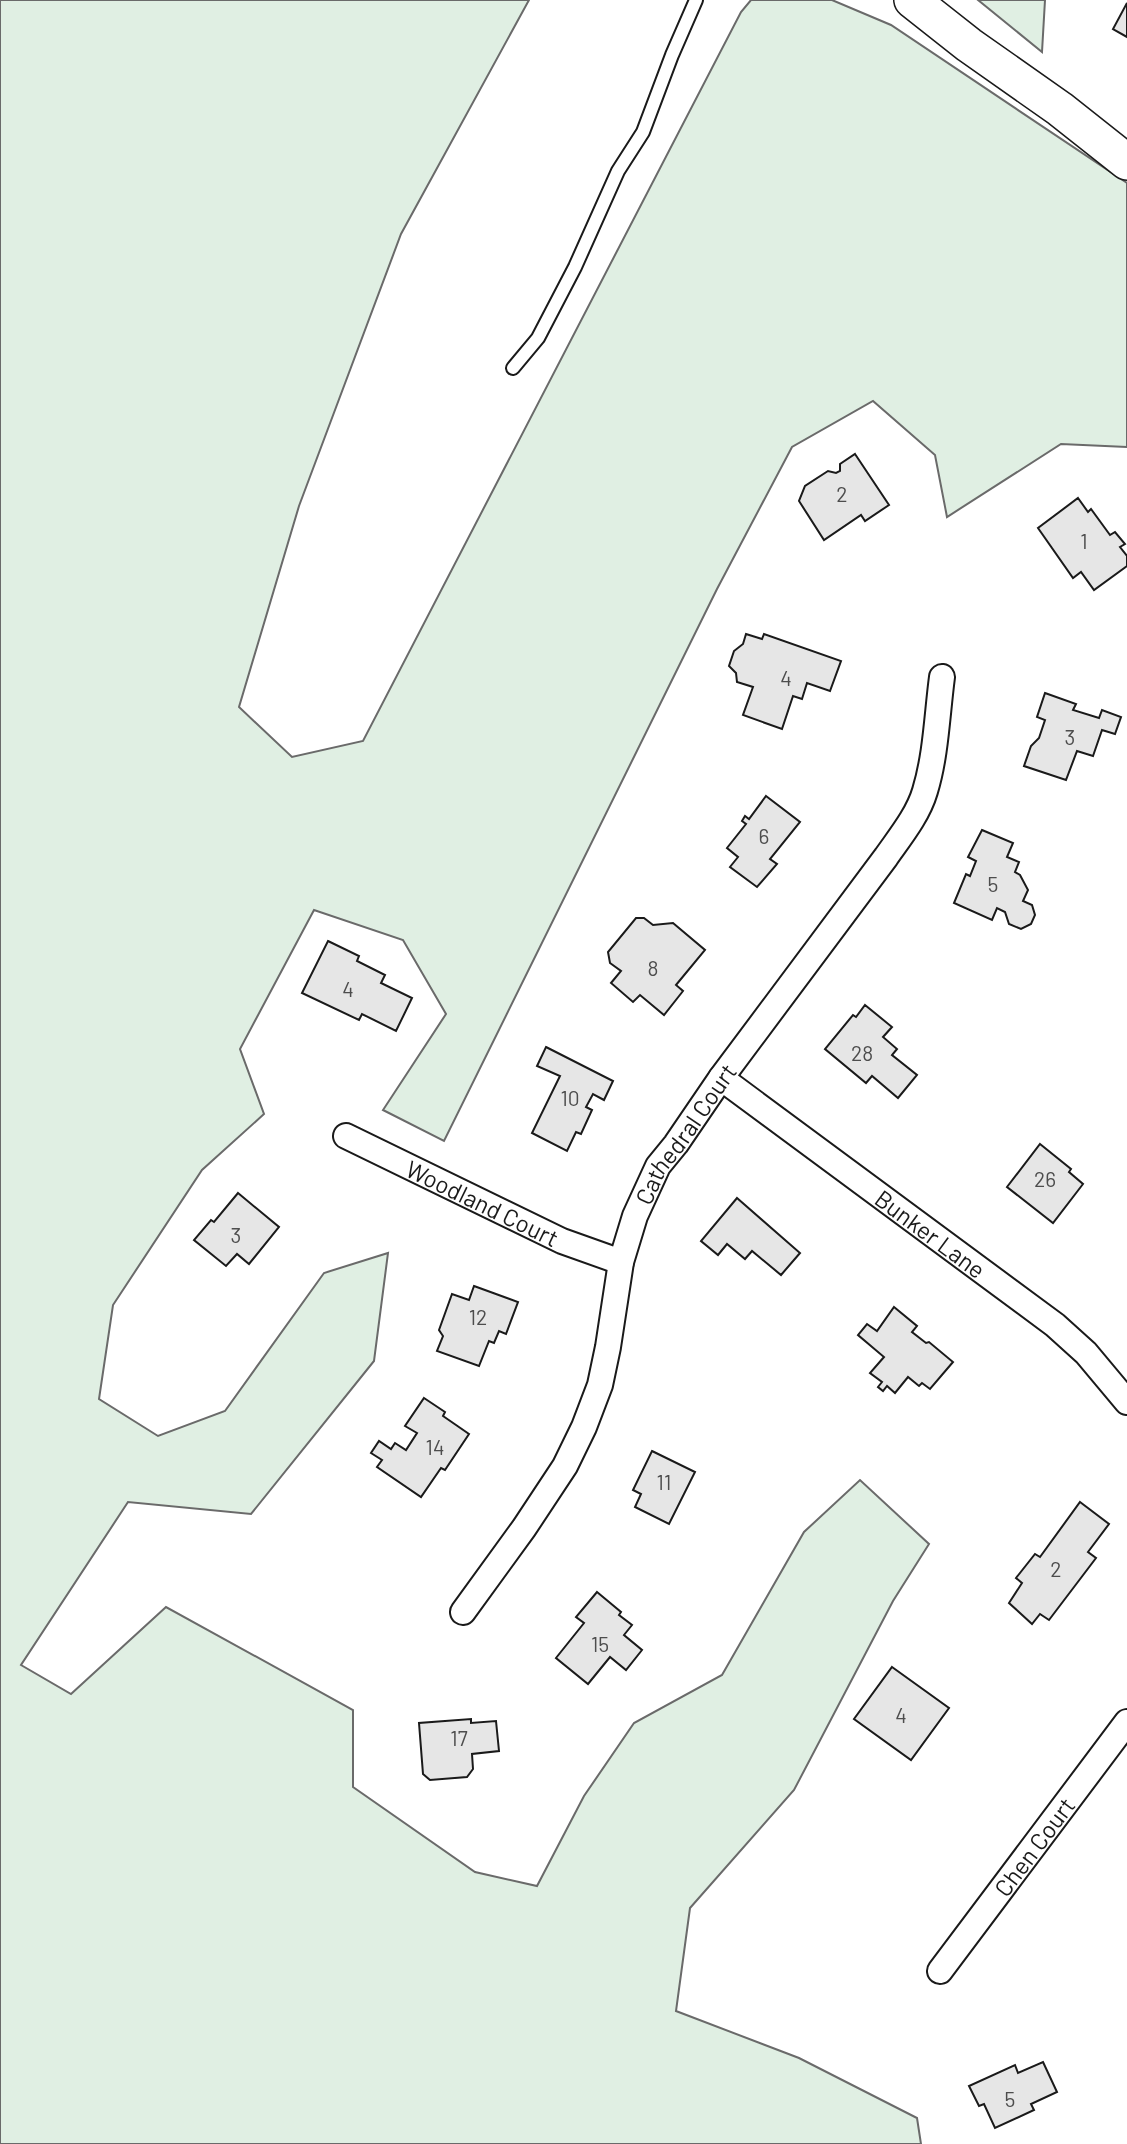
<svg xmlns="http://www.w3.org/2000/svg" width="1127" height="2144" font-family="Barlow,sans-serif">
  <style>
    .green { fill: #e0efe3; stroke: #6a6a6a; stroke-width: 2 }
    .building { fill: #e6e6e6; stroke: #1a1a1a; stroke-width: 2 }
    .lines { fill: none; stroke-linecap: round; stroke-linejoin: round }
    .lane-casing { stroke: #1a1a1a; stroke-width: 16 }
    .street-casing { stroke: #1a1a1a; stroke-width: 28 }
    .secondary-casing { stroke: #1a1a1a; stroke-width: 38 }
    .lane { stroke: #fff; stroke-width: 12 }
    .street { stroke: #fff; stroke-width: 24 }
    .secondary { stroke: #fff; stroke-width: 35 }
    .labels { text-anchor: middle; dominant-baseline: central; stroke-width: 5; stroke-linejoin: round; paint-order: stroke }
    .number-label { font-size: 21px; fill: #4d4d4d }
    .street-label { font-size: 24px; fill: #1a1a1a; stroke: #fff }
  </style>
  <rect width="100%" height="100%" fill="#fff"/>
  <g class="green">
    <path d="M0,0H529L401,234L299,506L239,707L292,757L363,741L741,12L751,0H832L891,25L1127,183V447L1061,444L947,517L935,455L873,401L792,447L717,589L444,1141L383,1110L446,1014L403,940L314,910L240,1049L264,1114L202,1170L113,1305L99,1399L158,1436L225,1411L324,1273L388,1253L374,1361L251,1514L128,1502L21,1665L71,1694L166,1607L353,1710V1787L475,1872L537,1886L584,1796L634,1723L722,1675L804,1532L860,1480L929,1544L893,1601L794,1790L690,1908L676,2011L799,2058L917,2118L921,2144H0Z"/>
    <path d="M978,0H1045L1042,52Z"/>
  </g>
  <g class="building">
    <path d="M1127,3V37L1113,29Z"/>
    <path d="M855,454L889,505L865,521L861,515L824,540L799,501L805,486L828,471L836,473L840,471V464Z"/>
    <path d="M1078,498L1088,512L1091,509L1110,535L1115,532L1125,544L1120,547L1127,556V566L1094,590L1081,572L1073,578L1038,528Z"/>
    <path d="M746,634L762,639L764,634L841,661L830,691L807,683L802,699L793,696L782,729L743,715L753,687L737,682L736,673L729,666L734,651L743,644Z"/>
    <path d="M1045,693L1076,704L1073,710L1099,718L1102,710L1121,717L1115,734L1102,730L1093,756L1077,751L1066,780L1024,766L1031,746L1039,738L1045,720L1037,717Z"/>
    <path d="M766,796L800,822L770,859L777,864L757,887L730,867L738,857L727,848L746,824L742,821L745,816L749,819Z"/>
    <path d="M982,830L1013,843L1007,857L1019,862L1015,872L1020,875L1028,890L1023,901L1032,905L1035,915L1031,924L1021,929L1009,924L1005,912L997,908L992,920L954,903L966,874L970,876L976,861L968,857Z"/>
    <path d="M636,918H644L653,925L673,923L705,950L676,985L683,991L664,1015L640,995L633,1002L611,983L621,971L610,963L608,952Z"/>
    <path d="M328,941L359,956L357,961L385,975L381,983L412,998L396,1031L362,1014L359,1020L302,993Z"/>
    <path d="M865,1005L892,1027L883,1037L897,1049L892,1055L917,1075L898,1098L872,1076L866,1083L825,1049L853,1015L856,1017Z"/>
    <path d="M546,1047L613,1081L604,1100L593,1094L586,1107L592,1110L581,1134L576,1132L567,1151L532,1133L560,1076L537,1066Z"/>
    <path d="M1040,1144L1071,1169L1069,1172L1083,1184L1053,1223L1007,1187Z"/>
    <path d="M238,1193L279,1227L249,1264L237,1254L226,1266L194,1240L211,1220L214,1222Z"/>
    <path d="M737,1198L800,1253L781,1275L752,1251L745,1259L727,1244L718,1255L701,1241Z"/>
    <path d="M474,1286L518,1302L506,1334L499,1331L494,1343L489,1341L479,1366L437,1351L443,1336L439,1330L452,1294L469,1300Z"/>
    <path d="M894,1307L917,1326L912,1332L926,1343L929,1342L953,1362L930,1389L922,1383L919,1386L908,1377L895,1393L887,1386L883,1391L878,1387L882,1382L870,1373L884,1357L858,1335L867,1324L877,1331Z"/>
    <path d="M424,1398L445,1412L443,1416L469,1434L445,1470L441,1468L421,1497L377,1467L382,1460L371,1453L379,1441L391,1449L395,1443L406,1450L417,1433L405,1426Z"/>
    <path d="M652,1451L695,1472L669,1524L635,1507L641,1494L633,1490Z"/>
    <path d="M1080,1502L1109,1524L1088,1552L1096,1558L1049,1620L1040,1614L1032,1624L1009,1603L1022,1583L1016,1578L1035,1554L1040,1557Z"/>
    <path d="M597,1592L621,1612L619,1615L632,1625L624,1635L642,1650L626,1670L610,1657L588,1684L556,1658L584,1623L576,1617Z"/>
    <path d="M892,1667L949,1708L911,1760L854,1719Z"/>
    <path d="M471,1719V1723L496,1721L499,1751L472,1754L473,1769L467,1777L430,1780L423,1774L419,1723Z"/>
    <path d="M1043,2062L1057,2092L1031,2104L1034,2110L995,2128L984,2104L979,2106L969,2086L1015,2065L1018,2073Z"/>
  </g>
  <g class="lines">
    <g class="lane-casing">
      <path id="lane" d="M513,368L538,338L575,267L618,171L643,132L672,55L696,0"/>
    </g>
    <g class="street-casing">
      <g id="street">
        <path id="s1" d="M721,1078L1055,1325L1086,1353L1127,1402"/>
        <path id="s2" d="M346,1136L562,1241L621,1262"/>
        <path id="s3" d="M463,1612L524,1528L565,1466L584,1427L600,1385L608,1347L621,1262L635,1216L658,1166L676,1144L721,1078L886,857C900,837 918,815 925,791C936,755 937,715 942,677"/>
        <path id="s4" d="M940,1971L1127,1722"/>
      </g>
    </g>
    <g class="secondary-casing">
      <path id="secondary" d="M912,0L969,45L1060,109L1127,162"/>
    </g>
    <use href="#lane" class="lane"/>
    <use href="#street" class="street"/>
    <use href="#secondary" class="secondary"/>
  </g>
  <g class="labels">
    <g class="number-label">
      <text x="842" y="493">2</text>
      <text x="1084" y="540">1</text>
      <text x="786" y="677">4</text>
      <text x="1070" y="736">3</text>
      <text x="764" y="835">6</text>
      <text x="993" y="883">5</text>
      <text x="653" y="967">8</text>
      <text x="348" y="988">4</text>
      <text x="862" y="1052">28</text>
      <text x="570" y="1097">10</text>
      <text x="1045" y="1178">26</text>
      <text x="236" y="1234">3</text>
      <text x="478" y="1316">12</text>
      <text x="435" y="1446">14</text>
      <text x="664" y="1481">11</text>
      <text x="1056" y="1568">2</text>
      <text x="600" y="1643">15</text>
      <text x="901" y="1714">4</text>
      <text x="459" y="1737">17</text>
      <text x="1010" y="2098">5</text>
    </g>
    <g class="street-label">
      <text stroke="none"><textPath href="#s3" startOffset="536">Cathedral Court</textPath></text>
      <text stroke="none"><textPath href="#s2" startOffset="152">Woodland Court</textPath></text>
      <text stroke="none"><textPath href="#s1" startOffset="261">Bunker Lane</textPath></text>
      <text stroke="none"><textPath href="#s4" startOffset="156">Chen Court</textPath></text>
    </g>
  </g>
</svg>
